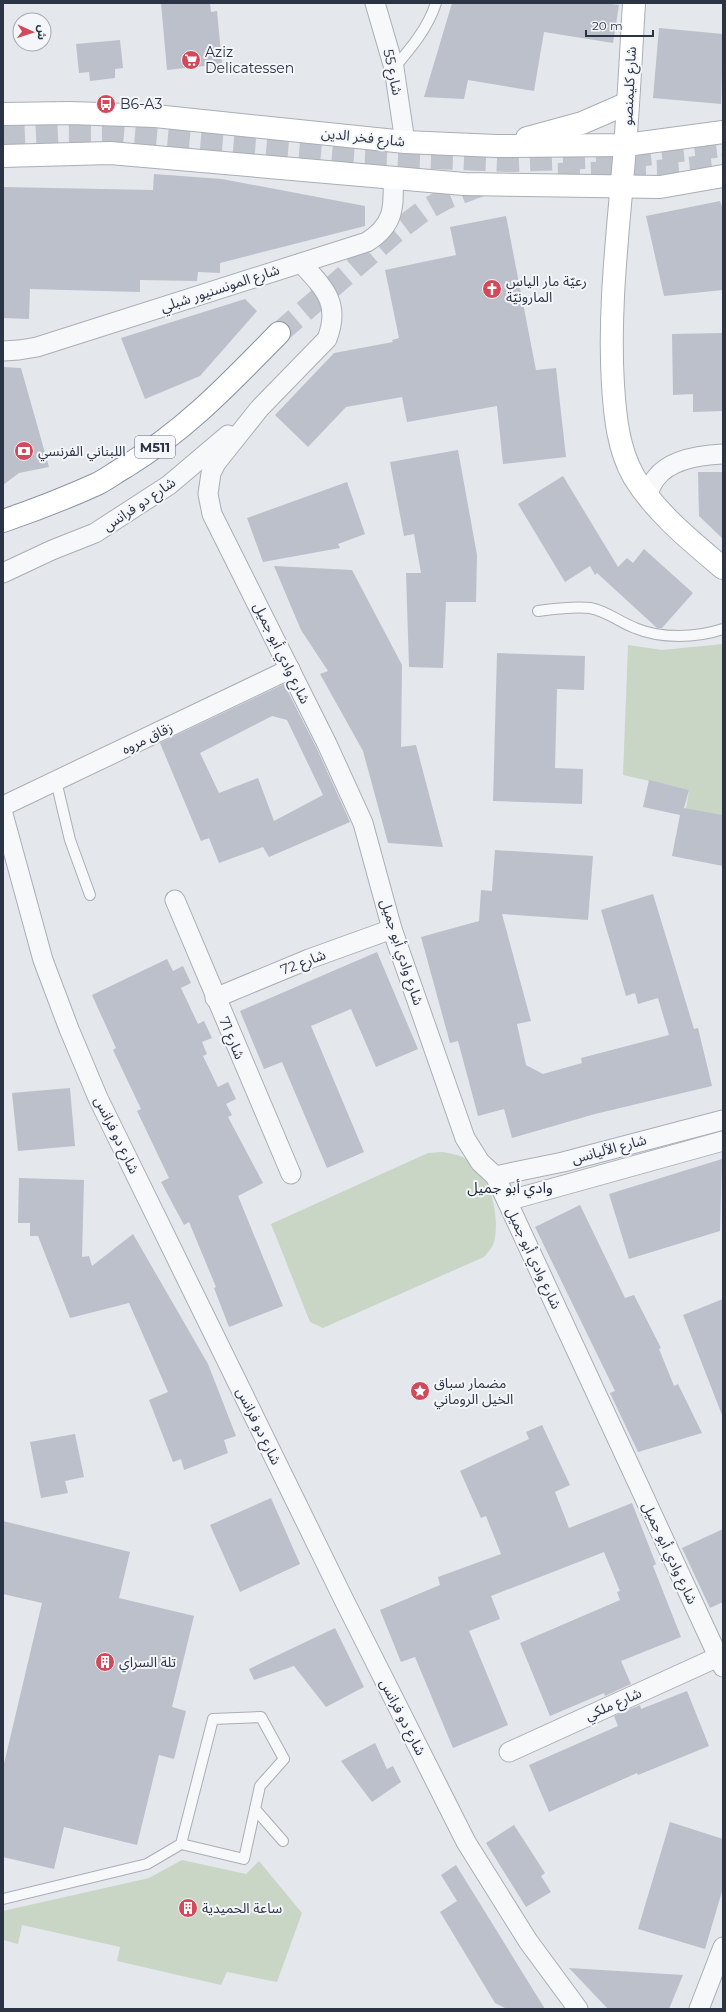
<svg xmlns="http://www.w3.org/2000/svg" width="726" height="2012" font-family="Montserrat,'Noto Sans Arabic',sans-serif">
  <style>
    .green { fill: #c9d6c5 }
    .building { fill: #bbc0ca; fill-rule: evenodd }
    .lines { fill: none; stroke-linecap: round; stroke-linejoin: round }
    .highway-tunnel { stroke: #bfc3cb; stroke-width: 22; stroke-dasharray: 22 11; stroke-linecap: butt }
    .lane-casing { stroke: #a9aeb7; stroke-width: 12 }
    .street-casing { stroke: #a9aeb7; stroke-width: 21 }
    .secondary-casing { stroke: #a9aeb7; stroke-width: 24 }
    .highway-casing { stroke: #8b94a3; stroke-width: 24 }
    .lane { stroke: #f7f8fa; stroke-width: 10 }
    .street { stroke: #f7f8fa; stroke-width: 19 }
    .secondary { stroke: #fff; stroke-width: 22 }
    .highway { stroke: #fff; stroke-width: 22 }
    .labels { text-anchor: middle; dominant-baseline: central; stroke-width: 4; stroke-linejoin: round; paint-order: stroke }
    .shield { fill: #f4f6f9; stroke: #676e7b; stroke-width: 1 }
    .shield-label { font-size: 13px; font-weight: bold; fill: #2b3445 }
    .poi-label { font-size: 14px; fill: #2b3445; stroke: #f4f6f9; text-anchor: start }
    .street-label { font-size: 14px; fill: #2b3445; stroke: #f4f6f9 }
    .neighbourhood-label { font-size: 15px; fill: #1d2536; stroke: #f4f6f9 }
  </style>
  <rect width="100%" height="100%" fill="#e4e7ec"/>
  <g class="green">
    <path d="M723,644V815L686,809L689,790L623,775L628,645L662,650Z"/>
    <path d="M442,1152C448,1153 455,1154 460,1156C489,1168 501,1214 494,1242C493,1247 487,1253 484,1257L323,1328L310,1322L271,1224L428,1153Z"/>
    <path d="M182,1860L246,1874L259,1861L302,1913L277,1982L227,1972L221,1985L117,1961L120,1947L22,1925L18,1944L3,1940V1911L149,1878Z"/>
  </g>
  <g class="building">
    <path d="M161,3H210L211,12L217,11L222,64L167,70Z"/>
    <path d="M452,3H603L619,5L613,43L544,32L534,91L468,80L464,99L424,97Z"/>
    <path d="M659,28L723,34L721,104L653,98Z"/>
    <path d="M120,40L123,68L115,69V78L90,81L89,72L79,73L76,44Z"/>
    <path d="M154,174L222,179L365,206V226L220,263V273L198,272L197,281L140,280V292L30,289L29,319L3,318V187L153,190Z"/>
    <path d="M720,201L723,210V290L664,296L646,216Z"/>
    <path d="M506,216L536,370L556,368L566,457L503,464L497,406L407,422L402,397L346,407L308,447L275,415L334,353L393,342L392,340L399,338L385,270L456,255L450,227Z"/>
    <path d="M245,299L257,311L200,376L145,399L121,338Z"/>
    <path d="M723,333V411L693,412V394L673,395L672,334Z"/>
    <path d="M3,367L21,368L49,467L19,473L3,485Z"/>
    <path d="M458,450L477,555L476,602H446L443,668L409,667L406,573H421L414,534L404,536L390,462Z"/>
    <path d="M698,472H723V539L699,516Z"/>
    <path d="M563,476L618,567L627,558L633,563L644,549L693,593L662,628H657L597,573L595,575L590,566L565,582L518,504Z"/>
    <path d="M347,482L365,534L338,544L340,548L263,562L247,518Z"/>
    <path d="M274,566L352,570L402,665L401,747L416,745L443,847L388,843L363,751L320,674L328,671L301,630Z"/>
    <path d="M497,653L585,656L584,690L557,689L555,768L583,769L582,804L493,801Z"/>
    <path d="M284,684L317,749L350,822L269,857L263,847L219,863L209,838L201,841L160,743ZM272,716L287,720L323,795L274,821L258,778L219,793L200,753Z"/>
    <path d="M649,780L689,790L684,808L723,815V866L672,856L680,815L643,807Z"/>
    <path d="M495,850L593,856L588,920L502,914L531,1021L517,1024L526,1065L543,1074L582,1063L581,1058L669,1035L658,998L638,1004L635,993L626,996L601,910L653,894L694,1029L698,1028L712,1086L595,1114L512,1138L504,1109L478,1116L458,1041L450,1043L421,937L479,921L481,890L492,891Z"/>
    <path d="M377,952L418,1049L376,1067L351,1009L311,1026L364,1152L327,1168L282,1062L264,1069L240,1011Z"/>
    <path d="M167,959L173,971L183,966L191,983L181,988L198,1024L204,1021L212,1038L202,1042L207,1054L203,1056L218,1087L228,1082L236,1099L226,1104L232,1115L228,1117L263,1183L238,1196L283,1306L229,1327L214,1288L216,1287L189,1222L184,1225L161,1182L169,1178L137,1111L141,1109L113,1050L116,1048L92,995Z"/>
    <path d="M70,1088L75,1146L18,1151L12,1093Z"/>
    <path d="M722,1159L720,1231L629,1259L609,1194Z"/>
    <path d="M19,1178L84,1180L82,1257L89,1256L92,1266L133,1234L208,1364L236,1436L224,1440L228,1453L184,1470L181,1459L173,1462L149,1400L168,1392L129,1303L70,1318L38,1236H30V1223H18Z"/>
    <path d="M580,1205L625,1298L634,1295L661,1348L659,1349L674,1386L678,1384L702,1433L638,1452L610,1393L615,1391L535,1227Z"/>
    <path d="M723,1299V1415H722L683,1315Z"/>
    <path d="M542,1425L570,1485L555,1492L569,1528L632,1503L656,1564L653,1566L681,1637L621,1661L631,1684L605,1696L604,1693L550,1716L520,1643L620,1600L617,1592L620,1591L604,1552L491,1596L500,1619L469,1631L508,1725L453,1748L415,1657L401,1662L380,1610L440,1585L438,1577L501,1554L486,1516L481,1518L460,1471L529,1439L526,1432Z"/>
    <path d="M75,1434L84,1477L65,1481L68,1493L41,1498L30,1442Z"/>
    <path d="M271,1498L300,1564L240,1592L210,1525Z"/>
    <path d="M3,1521L130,1552L119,1598L194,1616L172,1707L186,1711L174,1759L159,1755L137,1845L64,1827L54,1869L3,1857V1768L42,1603L3,1594Z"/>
    <path d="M723,1529V1602L710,1608L682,1548Z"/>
    <path d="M335,1628L364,1687L326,1707L294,1666L254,1680L249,1669Z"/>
    <path d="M687,1691L709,1746L638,1775L637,1773L549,1812L529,1765L618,1726L614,1716L640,1705L641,1709Z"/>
    <path d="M375,1743L387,1769L393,1766L401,1782L372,1802L341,1761Z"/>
    <path d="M670,1822L723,1839V1888L705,1949L638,1929Z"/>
    <path d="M514,1825L545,1873L541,1876L551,1892L526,1907L486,1843Z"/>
    <path d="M456,1865L545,2009H507L495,2003L440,1912L457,1901L441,1875Z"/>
    <path d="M569,1968L683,1975L669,2009H608Z"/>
  </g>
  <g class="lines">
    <g class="highway-tunnel">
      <path d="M3,137L68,134H108L355,155L513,161L635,156L723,146"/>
      <path d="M558,174L658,171L723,164"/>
      <path d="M279,333L398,230L422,212L445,199L485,184"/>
    </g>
    <g class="lane-casing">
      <g id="lane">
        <path d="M394,68C411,48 428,28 436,3"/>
        <path d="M538,611C554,609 573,606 590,608C607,611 619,622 635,628C661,639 696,638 723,629"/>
        <path d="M56,781L70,840L90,895"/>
        <path d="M255,1809L283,1841"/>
        <path d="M3,1899L147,1864L181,1844L213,1719L261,1717L284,1759L260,1786L244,1859L181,1844"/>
      </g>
    </g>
    <g class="street-casing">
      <g id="street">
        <path d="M375,3L394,68L405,142"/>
        <path d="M301,263C324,288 341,303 327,339L259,409L216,463L211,473L208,494L212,514L327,744L363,823L392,929L465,1138L480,1162L495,1176L507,1201L723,1667"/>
        <path d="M3,351L19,350L37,347L367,242C394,225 394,208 393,179"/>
        <path d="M647,495C650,489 652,483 656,478C670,459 701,455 723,454"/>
        <path d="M3,573L52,550L95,533L169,485L228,435"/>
        <path d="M3,806L290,669"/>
        <path d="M3,814L43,960L69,1029L98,1098L343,1598L466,1842L528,1941L578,2009"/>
        <path d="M175,900L291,1174"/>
        <path d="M215,998L309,959L392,929"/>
        <path d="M495,1176L563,1162L723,1120"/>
        <path d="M507,1201L723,1141"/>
        <path d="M509,1752L718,1657"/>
        <path d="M699,2009L723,1947"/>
      </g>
    </g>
    <g class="secondary-casing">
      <g id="secondary">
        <path d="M634,3C631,51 629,98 625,146C619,225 608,306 613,385C615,416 618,449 634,477C656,513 691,541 723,568"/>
        <path d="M3,114L70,113L155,116L405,142L496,146L626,145L723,132"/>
        <path d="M527,138L582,123L628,103"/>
        <path d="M3,156L110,153L464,184L660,187L723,176"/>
      </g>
    </g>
    <g class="highway-casing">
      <path id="highway" d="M3,521C35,510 66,498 97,484C107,479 116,472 125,467C187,429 229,384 279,333"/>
    </g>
    <use href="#lane" class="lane"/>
    <use href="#street" class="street"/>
    <use href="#secondary" class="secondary"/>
    <use href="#highway" class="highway"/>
  </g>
  <defs>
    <g id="supermarket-disc" transform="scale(1)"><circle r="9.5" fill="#d1495b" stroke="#f4f6f9"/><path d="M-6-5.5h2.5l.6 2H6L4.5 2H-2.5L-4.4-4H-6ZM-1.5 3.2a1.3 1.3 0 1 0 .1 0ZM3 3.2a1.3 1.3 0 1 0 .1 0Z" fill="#fff"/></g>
    <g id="bus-disc" transform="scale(1)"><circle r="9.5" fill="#d1495b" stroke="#f4f6f9"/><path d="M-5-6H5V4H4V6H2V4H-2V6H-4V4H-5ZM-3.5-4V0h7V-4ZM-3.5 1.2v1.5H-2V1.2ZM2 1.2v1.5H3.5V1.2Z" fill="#fff"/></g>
    <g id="church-disc" transform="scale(1)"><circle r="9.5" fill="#d1495b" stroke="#f4f6f9"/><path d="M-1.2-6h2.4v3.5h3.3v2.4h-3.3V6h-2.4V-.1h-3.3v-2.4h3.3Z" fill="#fff"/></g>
    <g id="bank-disc" transform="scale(1)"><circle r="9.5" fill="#d1495b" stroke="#f4f6f9"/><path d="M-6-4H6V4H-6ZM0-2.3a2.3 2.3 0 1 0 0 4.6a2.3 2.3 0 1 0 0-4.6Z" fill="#fff"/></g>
    <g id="sight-disc" transform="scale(1)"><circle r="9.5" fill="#d1495b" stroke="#f4f6f9"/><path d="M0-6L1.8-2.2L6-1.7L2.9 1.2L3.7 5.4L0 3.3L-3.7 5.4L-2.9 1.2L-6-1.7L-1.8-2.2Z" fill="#fff"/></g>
    <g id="building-disc" transform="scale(1)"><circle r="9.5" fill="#d1495b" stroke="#f4f6f9"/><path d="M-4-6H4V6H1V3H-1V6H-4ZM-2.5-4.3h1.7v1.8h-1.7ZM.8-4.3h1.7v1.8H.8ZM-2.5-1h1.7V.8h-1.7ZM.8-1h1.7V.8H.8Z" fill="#fff"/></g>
  </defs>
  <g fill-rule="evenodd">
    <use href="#supermarket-disc" x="191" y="60"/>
    <use href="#bus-disc" x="106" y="104"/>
    <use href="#church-disc" x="492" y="289"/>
    <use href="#bank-disc" x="24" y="451"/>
    <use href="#sight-disc" x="420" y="1391"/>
    <use href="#building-disc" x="105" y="1662"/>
    <use href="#building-disc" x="188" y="1908"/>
  </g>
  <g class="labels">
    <rect class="shield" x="135" y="436" width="40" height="22" rx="3"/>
    <g class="shield-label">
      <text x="155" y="447">M511</text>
    </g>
    <g class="poi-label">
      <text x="205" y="52">Aziz<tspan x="205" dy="16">Delicatessen</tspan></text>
      <text x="120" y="104">B6-A3</text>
      <text x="506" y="281">رعيّة مار الياس<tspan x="506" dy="16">المارونيّة</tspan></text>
      <text x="38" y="451">اللبناني الفرنسي</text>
      <text x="434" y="1383">مضمار سباق<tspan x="434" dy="16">الخيل الروماني</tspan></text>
      <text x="119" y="1662">تلة السراي</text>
      <text x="202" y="1908">ساعة الحميدية</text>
    </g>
    <g class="street-label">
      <text transform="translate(393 72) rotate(78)">شارع 55</text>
      <text transform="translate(629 86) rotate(-87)">شارع كليمنصو</text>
      <text transform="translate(363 137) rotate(6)">شارع فخر الدين</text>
      <text transform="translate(220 288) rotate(-18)">شارع المونسنيور شبلي</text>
      <text transform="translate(139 504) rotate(-34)">شارع دو فرانس</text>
      <text transform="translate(282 653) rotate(64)">شارع وادي أبو جميل</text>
      <text transform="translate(147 738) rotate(-26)">زقاق مروه</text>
      <text transform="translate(402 952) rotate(72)">شارع وادي أبو جميل</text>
      <text transform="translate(303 962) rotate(-21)">شارع 72</text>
      <text transform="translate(232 1038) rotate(67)">شارع 71</text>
      <text transform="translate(117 1135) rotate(64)">شارع دو فرانس</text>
      <text transform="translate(609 1149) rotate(-15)">شارع الأليانس</text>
      <text transform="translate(534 1258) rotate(65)">شارع وادي أبو جميل</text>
      <text transform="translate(259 1426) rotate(64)">شارع دو فرانس</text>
      <text transform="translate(670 1553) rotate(65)">شارع وادي أبو جميل</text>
      <text transform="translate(613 1704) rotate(-24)">شارع ملكي</text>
      <text transform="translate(403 1717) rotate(63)">شارع دو فرانس</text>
    </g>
    <g class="neighbourhood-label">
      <text x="510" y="1187">وادي أبو جميل</text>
    </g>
  </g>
  <rect width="726" height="2012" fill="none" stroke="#2b3445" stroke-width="8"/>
  <g transform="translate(32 32) rotate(93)"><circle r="19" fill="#f4f6f9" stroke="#a4a8b1"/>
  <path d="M0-3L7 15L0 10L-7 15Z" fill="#d1495b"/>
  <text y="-6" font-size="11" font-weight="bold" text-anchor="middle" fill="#2b3445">ش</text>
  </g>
  <path d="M586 30v6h67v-6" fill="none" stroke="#2b3445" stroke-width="2"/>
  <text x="592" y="30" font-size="12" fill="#2b3445" stroke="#f4f6f9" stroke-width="3" paint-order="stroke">20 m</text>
</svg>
